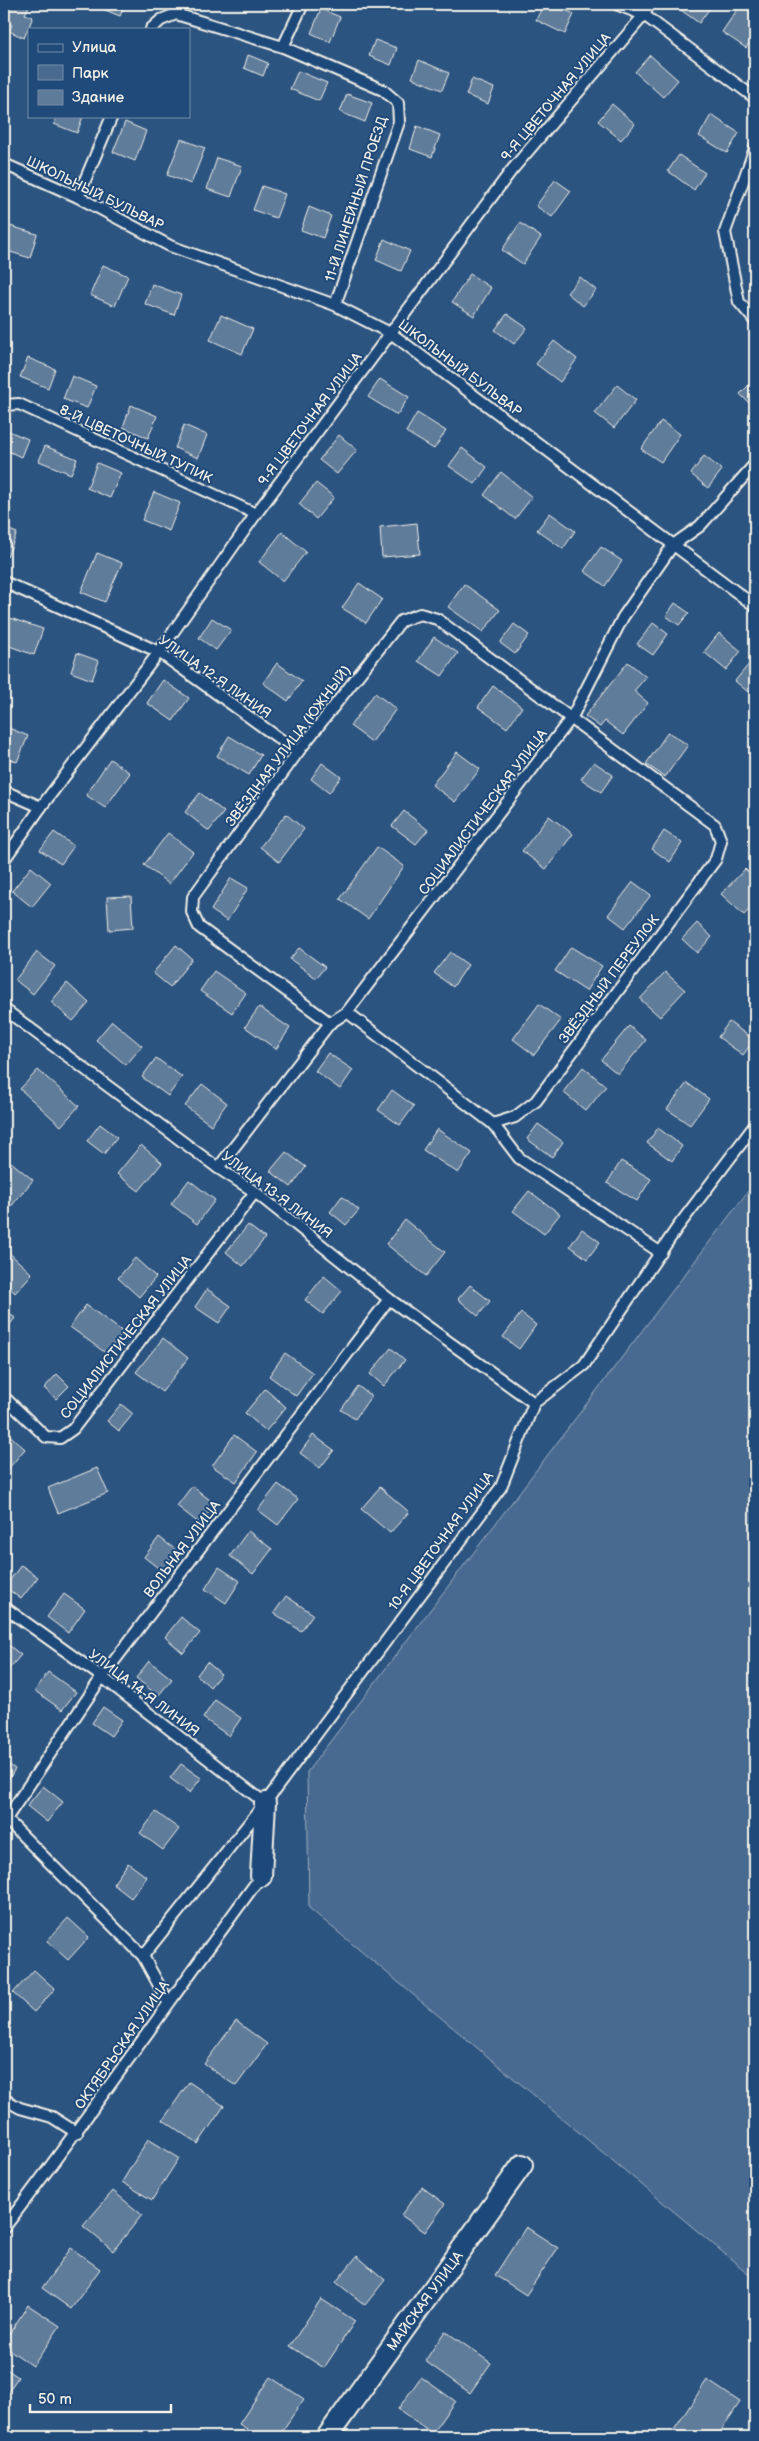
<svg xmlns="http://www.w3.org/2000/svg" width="759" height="2441" font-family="'Balsamiq Sans',sans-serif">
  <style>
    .green { fill: #496b90; stroke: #9eaebc }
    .building { fill: #5e7b9a; stroke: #f4f1e8 }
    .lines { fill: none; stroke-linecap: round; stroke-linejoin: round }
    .service-casing { stroke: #f4f1e8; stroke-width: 14 }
    .minor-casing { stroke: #f4f1e8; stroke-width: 24 }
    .service { stroke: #1f4a7a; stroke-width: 10 }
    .minor { stroke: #1f4a7a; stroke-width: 20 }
    .labels { text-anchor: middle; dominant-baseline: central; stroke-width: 4; stroke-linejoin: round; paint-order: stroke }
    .street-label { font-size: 14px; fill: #f4f1e8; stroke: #1f4a7a }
  </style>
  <rect width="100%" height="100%" fill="#2c5481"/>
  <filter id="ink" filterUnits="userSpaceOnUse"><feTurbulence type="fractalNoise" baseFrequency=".02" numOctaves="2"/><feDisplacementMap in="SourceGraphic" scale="10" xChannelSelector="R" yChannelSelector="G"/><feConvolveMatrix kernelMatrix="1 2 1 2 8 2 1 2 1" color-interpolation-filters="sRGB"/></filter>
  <g filter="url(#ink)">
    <path class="green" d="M755,1182V2279L309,1908L307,1772Z"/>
    <g class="building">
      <path d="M4,4H30L25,14L33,17L24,38L9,31L12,25L4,21Z"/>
      <path d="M100,4H125L120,16L98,7Z"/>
      <path d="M544,4H552L574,14L565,34L536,20Z"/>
      <path d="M681,4H713L699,23L678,8Z"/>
      <path d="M741,4L755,12V34L746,48L722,32Z"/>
      <path d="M321,9L340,17L330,42L311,33Z"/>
      <path d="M375,40L397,48L391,65L369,56Z"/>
      <path d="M248,55L268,63L263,76L244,68Z"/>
      <path d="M650,55L678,80L663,97L635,72Z"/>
      <path d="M419,60L449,73L442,90L412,78Z"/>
      <path d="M298,71L327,83L319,101L290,89Z"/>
      <path d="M472,79L494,88L488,104L466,95Z"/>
      <path d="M347,94L372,103L365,122L340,112Z"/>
      <path d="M612,104L635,124L621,140L598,121Z"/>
      <path d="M711,115L739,133L727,153L699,136Z"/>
      <path d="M57,116H83L77,133L54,124Z"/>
      <path d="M125,122L146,131L135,161L113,152Z"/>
      <path d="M417,126L440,135L432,157L410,149Z"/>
      <path d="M181,139L205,148L191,184L167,175Z"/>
      <path d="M679,155L705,173L694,190L668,171Z"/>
      <path d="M217,158L242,166L231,197L207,189Z"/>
      <path d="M555,180L571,191L552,217L536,206Z"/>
      <path d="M262,186L285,194L276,218L253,210Z"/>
      <path d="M309,207L331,216L323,238L301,230Z"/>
      <path d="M520,223L541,237L523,264L502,250Z"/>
      <path d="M10,226L37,234L30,258L4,250Z"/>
      <path d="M384,239L410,251L401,271L376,260Z"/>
      <path d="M103,265L128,276L115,306L90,295Z"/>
      <path d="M470,274L491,288L474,316L452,302Z"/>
      <path d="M580,277L596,290L583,306L567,293Z"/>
      <path d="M152,284L181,295L174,315L145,304Z"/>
      <path d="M507,314L527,328L514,344L495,330Z"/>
      <path d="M221,315L253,329L242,354L210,340Z"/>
      <path d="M554,341L577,359L560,382L536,364Z"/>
      <path d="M28,358L55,369L48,388L20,377Z"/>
      <path d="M72,376L96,386L87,408L63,399Z"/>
      <path d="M380,379L409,397L397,415L368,397Z"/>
      <path d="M753,381L755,383V409L740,394Z"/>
      <path d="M617,385L636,400L614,428L595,413Z"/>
      <path d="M131,405L157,416L148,438L123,427Z"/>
      <path d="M417,413L446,431L434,449L406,432Z"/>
      <path d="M661,421L680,434L661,462L641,449Z"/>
      <path d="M184,425L207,435L198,458L175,448Z"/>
      <path d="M6,430L28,439L21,457L4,449Z"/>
      <path d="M339,435L357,450L337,474L319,460Z"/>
      <path d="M45,446L77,459L71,474L39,461Z"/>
      <path d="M462,448L487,467L475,484L449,466Z"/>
      <path d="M704,456L722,470L708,488L691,474Z"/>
      <path d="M97,463L121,473L110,498L87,488Z"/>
      <path d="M501,472L532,497L515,519L484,495Z"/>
      <path d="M316,483L334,497L316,519L299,504Z"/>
      <path d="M154,492L180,503L169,531L142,520Z"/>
      <path d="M550,513L575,531L563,549L537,530Z"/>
      <path d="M417,523L420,554L382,557L380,527Z"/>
      <path d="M4,528L17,533L7,557L4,556Z"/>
      <path d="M282,532L306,552L283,581L259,562Z"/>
      <path d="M601,547L622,561L605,586L584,571Z"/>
      <path d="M97,553L122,563L105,602L81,592Z"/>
      <path d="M359,583L382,599L366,623L342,608Z"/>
      <path d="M464,584L500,610L483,632L448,607Z"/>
      <path d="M675,603L689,613L679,625L666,616Z"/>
      <path d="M4,616L43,629L34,655L4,644Z"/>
      <path d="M212,618L231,630L216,650L199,638Z"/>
      <path d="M653,623L668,634L653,655L637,644Z"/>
      <path d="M514,624L529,635L515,654L500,643Z"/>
      <path d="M719,633L741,651L726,670L704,652Z"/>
      <path d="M434,637L458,653L442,676L418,661Z"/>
      <path d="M77,653L99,661L92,680L71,672Z"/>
      <path d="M628,662L646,677L634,691L648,703L623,735L605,721L600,727L585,716Z"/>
      <path d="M277,663L302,681L288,701L263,683Z"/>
      <path d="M750,663L755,667V698L735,681Z"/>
      <path d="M163,680L189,698L173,721L147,703Z"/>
      <path d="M493,686L522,707L507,728L478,707Z"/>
      <path d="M375,693L396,709L372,742L350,726Z"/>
      <path d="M4,726L28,736L17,762L4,757Z"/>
      <path d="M668,732L688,745L665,777L646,764Z"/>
      <path d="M229,736L261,755L249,775L217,756Z"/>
      <path d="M457,752L480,769L455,802L432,785Z"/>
      <path d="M110,759L130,773L105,808L86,795Z"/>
      <path d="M594,762L613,775L601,792L581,779Z"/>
      <path d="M322,763L341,777L329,793L311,779Z"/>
      <path d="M200,793L224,812L209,831L185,812Z"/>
      <path d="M404,811L428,830L416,844L392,826Z"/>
      <path d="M286,814L304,829L279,862L260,847Z"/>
      <path d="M549,816L573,834L546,869L522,851Z"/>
      <path d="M664,831L682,843L670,862L652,849Z"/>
      <path d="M54,832L74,846L61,864L40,850Z"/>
      <path d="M168,833L193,852L169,884L144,865Z"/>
      <path d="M377,847L404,866L368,919L340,899Z"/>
      <path d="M31,867L51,883L32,907L12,891Z"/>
      <path d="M745,869L755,878V903L744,915L721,894Z"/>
      <path d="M231,878L248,888L227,921L211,910Z"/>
      <path d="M633,882L651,895L625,928L608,915Z"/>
      <path d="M131,896L133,928L109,930L107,897Z"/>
      <path d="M697,923L712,937L697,953L682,939Z"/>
      <path d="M176,945L192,959L170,987L153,973Z"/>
      <path d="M571,947L602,966L586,991L555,971Z"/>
      <path d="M299,948L325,967L316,978L290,959Z"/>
      <path d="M37,952L55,966L33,994L15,980Z"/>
      <path d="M450,952L468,965L453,987L434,973Z"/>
      <path d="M214,971L246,993L232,1013L200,991Z"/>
      <path d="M665,972L685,990L660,1017L640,999Z"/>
      <path d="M67,983L89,1003L73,1021L51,1002Z"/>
      <path d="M539,1004L561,1020L534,1055L513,1039Z"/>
      <path d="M259,1007L290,1028L276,1049L245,1027Z"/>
      <path d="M112,1021L142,1046L126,1065L96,1040Z"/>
      <path d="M729,1022L754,1040L743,1055L718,1037Z"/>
      <path d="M629,1026L646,1040L618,1074L601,1060Z"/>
      <path d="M328,1053L353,1070L340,1089L315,1071Z"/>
      <path d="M156,1058L182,1077L168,1096L142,1077Z"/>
      <path d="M583,1067L606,1086L586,1111L563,1092Z"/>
      <path d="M38,1070L79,1106L61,1126L20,1089Z"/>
      <path d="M687,1083L709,1099L690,1125L667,1109Z"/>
      <path d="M202,1084L227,1103L211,1125L185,1106Z"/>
      <path d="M392,1090L414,1106L400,1125L378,1110Z"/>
      <path d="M100,1124L117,1137L104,1154L87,1141Z"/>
      <path d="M538,1124L563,1142L552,1157L527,1139Z"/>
      <path d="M658,1128L682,1146L672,1161L647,1143Z"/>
      <path d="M437,1129L472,1153L458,1173L423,1150Z"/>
      <path d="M141,1145L162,1163L139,1191L117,1174Z"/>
      <path d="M286,1152L306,1167L291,1187L270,1171Z"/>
      <path d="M621,1161L651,1179L637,1201L607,1183Z"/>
      <path d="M11,1162L33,1180L9,1209L4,1204V1171Z"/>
      <path d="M189,1180L215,1200L197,1224L171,1204Z"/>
      <path d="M529,1191L560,1214L544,1234L513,1211Z"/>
      <path d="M342,1196L359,1210L346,1225L330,1212Z"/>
      <path d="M405,1220L445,1252L426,1276L386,1244Z"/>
      <path d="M248,1225L265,1238L243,1266L226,1252Z"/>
      <path d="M582,1229L600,1242L587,1259L570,1246Z"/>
      <path d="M5,1249L32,1274L15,1293L4,1282Z"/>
      <path d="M135,1258L156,1277L139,1297L118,1278Z"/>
      <path d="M324,1276L342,1291L323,1314L305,1300Z"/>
      <path d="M470,1285L490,1301L478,1316L458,1299Z"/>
      <path d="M207,1289L231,1306L219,1323L195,1307Z"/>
      <path d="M86,1305L123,1332L107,1354L70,1327Z"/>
      <path d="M4,1309L15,1318L4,1332Z"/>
      <path d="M521,1313L536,1325L519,1349L503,1337Z"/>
      <path d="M163,1338L188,1358L162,1392L136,1372Z"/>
      <path d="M391,1348L405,1360L384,1386L370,1374Z"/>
      <path d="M285,1353L313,1373L296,1396L269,1376Z"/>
      <path d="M57,1374L69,1386L56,1399L44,1388Z"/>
      <path d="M358,1386L371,1396L355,1419L341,1410Z"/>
      <path d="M265,1389L286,1407L266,1431L245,1413Z"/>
      <path d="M121,1404L133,1414L119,1431L107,1421Z"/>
      <path d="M5,1431L25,1449L4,1474V1433Z"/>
      <path d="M234,1435L257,1452L236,1482L212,1466Z"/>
      <path d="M313,1435L334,1450L320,1468L300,1453Z"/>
      <path d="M97,1468L108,1493L58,1513L48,1488Z"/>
      <path d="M278,1484L298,1499L278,1525L258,1510Z"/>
      <path d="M192,1486L215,1504L200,1524L177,1506Z"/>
      <path d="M380,1487L409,1512L390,1533L361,1509Z"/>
      <path d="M248,1531L272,1549L253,1574L230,1556Z"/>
      <path d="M159,1537L177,1551L162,1571L144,1557Z"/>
      <path d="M21,1565L38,1577L21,1599L5,1587Z"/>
      <path d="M219,1567L240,1581L226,1603L205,1589Z"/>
      <path d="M64,1594L85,1609L68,1633L47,1617Z"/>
      <path d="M286,1596L313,1614L301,1631L274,1613Z"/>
      <path d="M181,1617L200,1633L183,1653L165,1637Z"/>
      <path d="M5,1642L21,1655L7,1671L4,1669Z"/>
      <path d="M149,1661L172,1679L158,1696L136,1678Z"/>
      <path d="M207,1662L221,1674L210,1687L197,1675Z"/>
      <path d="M48,1672L76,1692L62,1710L35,1691Z"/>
      <path d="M215,1700L241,1718L229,1736L203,1718Z"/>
      <path d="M103,1707L122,1720L111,1736L92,1723Z"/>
      <path d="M4,1761L15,1769L4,1787Z"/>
      <path d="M181,1764L201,1778L190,1793L170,1778Z"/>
      <path d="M43,1786L63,1802L47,1822L27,1806Z"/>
      <path d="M156,1812L179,1829L163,1850L140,1833Z"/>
      <path d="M128,1863L147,1877L131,1898L113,1884Z"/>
      <path d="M68,1918L89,1937L68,1960L47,1941Z"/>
      <path d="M34,1970L55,1989L34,2012L13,1993Z"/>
      <path d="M236,2021L267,2044L236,2086L204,2064Z"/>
      <path d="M189,2082L224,2106L198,2144L163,2120Z"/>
      <path d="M148,2139L179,2158L152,2200L122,2182Z"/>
      <path d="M422,2187L445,2204L425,2232L401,2215Z"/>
      <path d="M113,2191L142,2215L113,2251L83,2226Z"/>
      <path d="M526,2227L558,2248L526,2295L495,2275Z"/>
      <path d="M71,2248L100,2269L71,2309L42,2288Z"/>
      <path d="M357,2256L385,2280L365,2305L336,2282Z"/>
      <path d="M321,2299L355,2321L324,2368L290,2346Z"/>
      <path d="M28,2305L60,2326L33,2366L4,2346V2342Z"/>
      <path d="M445,2331L491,2363L470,2393L425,2361Z"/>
      <path d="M4,2367L18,2377L4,2398Z"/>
      <path d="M270,2377L304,2399L278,2437H260L239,2424Z"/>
      <path d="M421,2377L455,2401L432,2433L398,2409Z"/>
      <path d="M707,2380L740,2402L717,2437H686L674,2430Z"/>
    </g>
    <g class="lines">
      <g class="service-casing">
        <g id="service">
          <path d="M616,4L644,15L755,98"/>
          <path d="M151,29L161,20L176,14L283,47L383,90L398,103L399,122L335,305"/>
          <path d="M283,47L303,4"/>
          <path d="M755,148L725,232L739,302L755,321"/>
          <path d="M4,164L78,197L170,246L335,305L392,334L755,606"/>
          <path d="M78,197L112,116"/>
          <path d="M4,405L19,404L256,514"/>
          <path d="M4,582L159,652L298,752"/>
          <path d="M4,791L41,807"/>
          <path d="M4,860L41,807L159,652L256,514L511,171L644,15L649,4"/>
          <path d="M4,1009L218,1168L255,1192L389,1299L534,1403"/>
          <path d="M330,1023L199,927L192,912L193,897L298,752L401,621L420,614L437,619L715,825L721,841L716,859L536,1101L515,1117L493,1124L347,1012"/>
          <path d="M493,1124L519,1158L661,1253"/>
          <path d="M218,1168L330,1023L347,1012L572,717L623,617L673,545L700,526L755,464"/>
          <path d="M4,1397L46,1437L60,1438L73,1429L255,1192"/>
          <path d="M4,1607L102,1677L265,1803"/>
          <path d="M4,1817L6,1819L102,1677L389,1299"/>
          <path d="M6,1819L143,1956L168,2002"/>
          <path d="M143,1956L265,1803L501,1487L534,1403L584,1365L677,1228L755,1125"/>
          <path d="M4,2099L20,2108L52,2117L77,2133"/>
          <path d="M4,2228C92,2113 175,1993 261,1876"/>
        </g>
      </g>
      <g class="minor-casing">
        <g id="minor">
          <path d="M261,1876L265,1803"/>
          <path d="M327,2437L522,2165"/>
        </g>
      </g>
      <use href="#service" class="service"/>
      <use href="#minor" class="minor"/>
    </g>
  </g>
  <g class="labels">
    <g class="street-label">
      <text transform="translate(556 97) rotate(-50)">9-Я ЦВЕТОЧНАЯ УЛИЦА</text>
      <text transform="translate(95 193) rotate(26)">ШКОЛЬНЫЙ БУЛЬВАР</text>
      <text transform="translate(356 199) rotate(-72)">11-Й ЛИНЕЙНЫЙ ПРОЕЗД</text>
      <text transform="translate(460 368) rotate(37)">ШКОЛЬНЫЙ БУЛЬВАР</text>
      <text transform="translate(310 419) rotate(-53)">9-Я ЦВЕТОЧНАЯ УЛИЦА</text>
      <text transform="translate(136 444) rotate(25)">8-Й ЦВЕТОЧНЫЙ ТУПИК</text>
      <text transform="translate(215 677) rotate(35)">УЛИЦА 12-Я ЛИНИЯ</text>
      <text transform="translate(288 746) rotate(-53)">ЗВЁЗДНАЯ УЛИЦА (ЮЖНЫЙ)</text>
      <text transform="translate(483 812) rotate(-53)">СОЦИАЛИСТИЧЕСКАЯ УЛИЦА</text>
      <text transform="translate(609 979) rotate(-53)">ЗВЁЗДНЫЙ ПЕРЕУЛОК</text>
      <text transform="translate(277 1195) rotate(37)">УЛИЦА 13-Я ЛИНИЯ</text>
      <text transform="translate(126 1337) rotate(-52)">СОЦИАЛИСТИЧЕСКАЯ УЛИЦА</text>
      <text transform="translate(441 1541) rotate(-54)">10-Я ЦВЕТОЧНАЯ УЛИЦА</text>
      <text transform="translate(182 1549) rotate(-53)">ВОЛЬНАЯ УЛИЦА</text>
      <text transform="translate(144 1693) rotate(37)">УЛИЦА 14-Я ЛИНИЯ</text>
      <text transform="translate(122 2045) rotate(-55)">ОКТЯБРЬСКАЯ УЛИЦА</text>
      <text transform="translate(425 2301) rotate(-54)">МАЙСКАЯ УЛИЦА</text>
    </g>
  </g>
  <rect width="759" height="2441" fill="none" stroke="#1f4a7a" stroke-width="20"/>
  <rect x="10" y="10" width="739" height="2421" fill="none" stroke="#f4f1e8" stroke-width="2" filter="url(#ink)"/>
  <rect x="28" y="28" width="162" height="90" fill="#1f4a7a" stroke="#748da6"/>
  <rect x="38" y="44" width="25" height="8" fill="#1f4a7a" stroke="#748da6"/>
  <text x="72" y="52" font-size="15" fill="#f4f1e8">Улица</text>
  <rect x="38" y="65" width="25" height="15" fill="#496b90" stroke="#748da6"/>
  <text x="72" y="78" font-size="15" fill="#f4f1e8">Парк</text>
  <rect x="38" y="90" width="25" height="15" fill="#5e7b9a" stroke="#748da6"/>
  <text x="72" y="102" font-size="15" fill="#f4f1e8">Здание</text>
  <path d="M30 2404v8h141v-8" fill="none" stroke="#f4f1e8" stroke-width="2.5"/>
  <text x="38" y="2404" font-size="15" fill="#f4f1e8" stroke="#1f4a7a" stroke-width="4" paint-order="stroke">50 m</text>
</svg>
